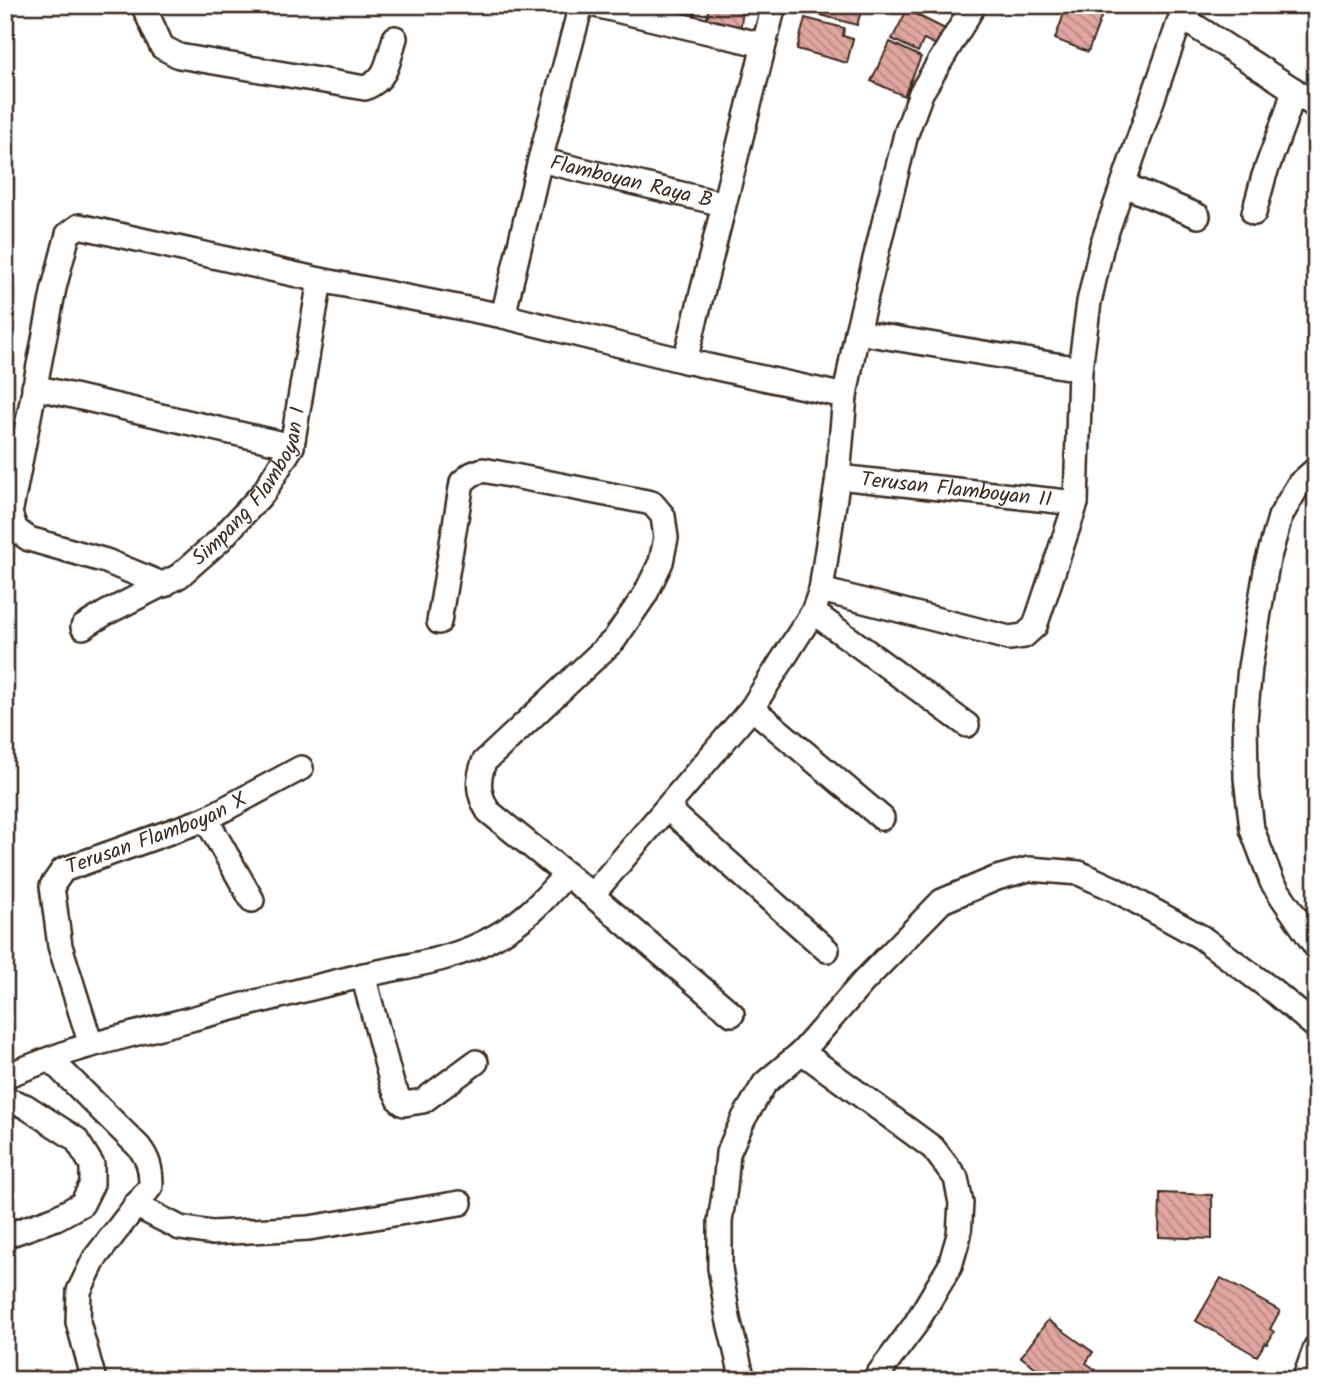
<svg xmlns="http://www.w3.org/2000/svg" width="1321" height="1385" font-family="Kalam,sans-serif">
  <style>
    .building { fill: url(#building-back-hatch); stroke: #3b2a1e; stroke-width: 2 }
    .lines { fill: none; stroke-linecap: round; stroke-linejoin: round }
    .street-casing { stroke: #3b2a1e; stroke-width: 28 }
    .street { stroke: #fff; stroke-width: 23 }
    .labels { text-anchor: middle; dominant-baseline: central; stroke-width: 5; stroke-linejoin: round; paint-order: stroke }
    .street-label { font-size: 21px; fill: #3b2a1e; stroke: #fff }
  </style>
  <defs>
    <pattern id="building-back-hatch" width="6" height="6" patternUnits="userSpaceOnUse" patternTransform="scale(1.75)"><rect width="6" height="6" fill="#e1a6a0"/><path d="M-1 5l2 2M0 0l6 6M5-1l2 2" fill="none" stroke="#b88782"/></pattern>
  </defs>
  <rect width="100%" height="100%" fill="#fff"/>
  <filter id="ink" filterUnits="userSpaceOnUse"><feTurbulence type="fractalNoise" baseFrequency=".0143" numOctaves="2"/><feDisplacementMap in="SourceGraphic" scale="14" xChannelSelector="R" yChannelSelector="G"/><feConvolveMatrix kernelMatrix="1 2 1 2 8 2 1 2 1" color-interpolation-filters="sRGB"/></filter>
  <g filter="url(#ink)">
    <g class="building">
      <path d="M662,5H697L694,19L661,12Z"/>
      <path d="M709,5H744L740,30L706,24Z"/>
      <path d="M812,5H863L857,25L810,12Z"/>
      <path d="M1067,5H1094L1093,8L1103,12L1088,52L1055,39Z"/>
      <path d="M907,10L951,32L946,40L940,36L936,45L924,39L918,52L892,39Z"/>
      <path d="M805,18L844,28L843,36L853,39L847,63L797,49Z"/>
      <path d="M890,42L921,57L904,96L871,81Z"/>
      <path d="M1160,1193L1212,1195V1239L1159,1237Z"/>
      <path d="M1221,1278L1280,1311L1270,1329L1274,1332L1267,1344L1265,1343L1257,1356L1196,1321Z"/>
      <path d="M1048,1320L1093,1352L1086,1363L1096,1370L1089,1380H1080L1076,1377L1074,1380H1053L1021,1357Z"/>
    </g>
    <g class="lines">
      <g class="street-casing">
        <g id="street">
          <path d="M143,5L162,47L179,56L365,88C388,79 388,60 395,38"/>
          <path d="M595,5L763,45"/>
          <path d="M974,5L921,93L906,134L857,332L1080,369"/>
          <path id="s1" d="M540,160L723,204"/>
          <path d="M1124,185L1198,216"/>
          <path d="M1254,213L1264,176L1287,113L1294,90"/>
          <path d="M503,316L540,160L581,5"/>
          <path d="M685,361L774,5"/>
          <path d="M34,387L292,446"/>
          <path d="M1316,469L1299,484L1280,517L1267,564L1250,667L1245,721L1246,778L1252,829L1272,882L1316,947"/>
          <path id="s2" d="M838,477L1076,503"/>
          <path d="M164,585L106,561L29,539L16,530L10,514L54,288L68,234L79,226L320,280L503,316L685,361L845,396"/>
          <path d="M821,590L1009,638L1024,636L1035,626L1076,503L1080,369L1089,302L1102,245L1181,17L1294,90L1316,107"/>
          <path d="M813,612L967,725"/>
          <path d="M439,622L462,482L472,474L483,470L652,503L663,516L666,538L661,562L645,595L614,640L484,762C477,781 478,794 488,811L592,895L732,1014"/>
          <path id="s3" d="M83,627L106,613L179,576L220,540L264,492L292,446L320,280"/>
          <path d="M752,708L882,818"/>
          <path d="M667,808L827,950"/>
          <path d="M206,819L252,900"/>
          <path d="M592,895L752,708L813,612L821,590L838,477L845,396L857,332"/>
          <path d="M363,975L392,1084L400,1101L404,1104L423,1101L476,1062"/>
          <path id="s4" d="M91,1045L60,946L52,886L63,870L206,819L301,768"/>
          <path d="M802,1052L933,1148L956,1178L961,1203L959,1235L950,1266L915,1325L874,1380"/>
          <path d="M50,1059L139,1147C149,1160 151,1170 151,1186L95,1258L79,1291L78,1322L94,1380"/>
          <path d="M5,1076L71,1051L91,1045C181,1022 271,997 361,976C403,966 446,962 485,942C521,924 540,905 566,874"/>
          <path d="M5,1099L25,1106L76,1139L92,1165V1184L82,1204L56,1218L5,1236"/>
          <path d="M135,1205L180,1228L212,1233L309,1228L460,1203"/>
          <path d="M743,1380L728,1318L720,1268V1221L725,1188L728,1153L744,1118L765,1083L802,1052L863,982L942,901L997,878L1029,869L1079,873L1114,889L1201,937L1272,990L1316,1027"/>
          <path d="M1304,1380L1316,1347"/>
        </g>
      </g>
      <use href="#street" class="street"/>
    </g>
  </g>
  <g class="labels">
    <g class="street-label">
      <text stroke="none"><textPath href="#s1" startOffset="94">Flamboyan Raya B</textPath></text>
      <text stroke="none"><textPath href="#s3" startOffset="226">Simpang Flamboyan I</textPath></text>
      <text stroke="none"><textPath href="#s2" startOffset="119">Terusan Flamboyan II</textPath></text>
      <text stroke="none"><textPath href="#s4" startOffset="284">Terusan Flamboyan X</textPath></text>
    </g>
  </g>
  <rect width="1321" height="1385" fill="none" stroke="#fff" stroke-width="28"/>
  <rect x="14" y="14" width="1293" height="1357" fill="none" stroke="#3b2a1e" stroke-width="2.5" filter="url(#ink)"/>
</svg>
